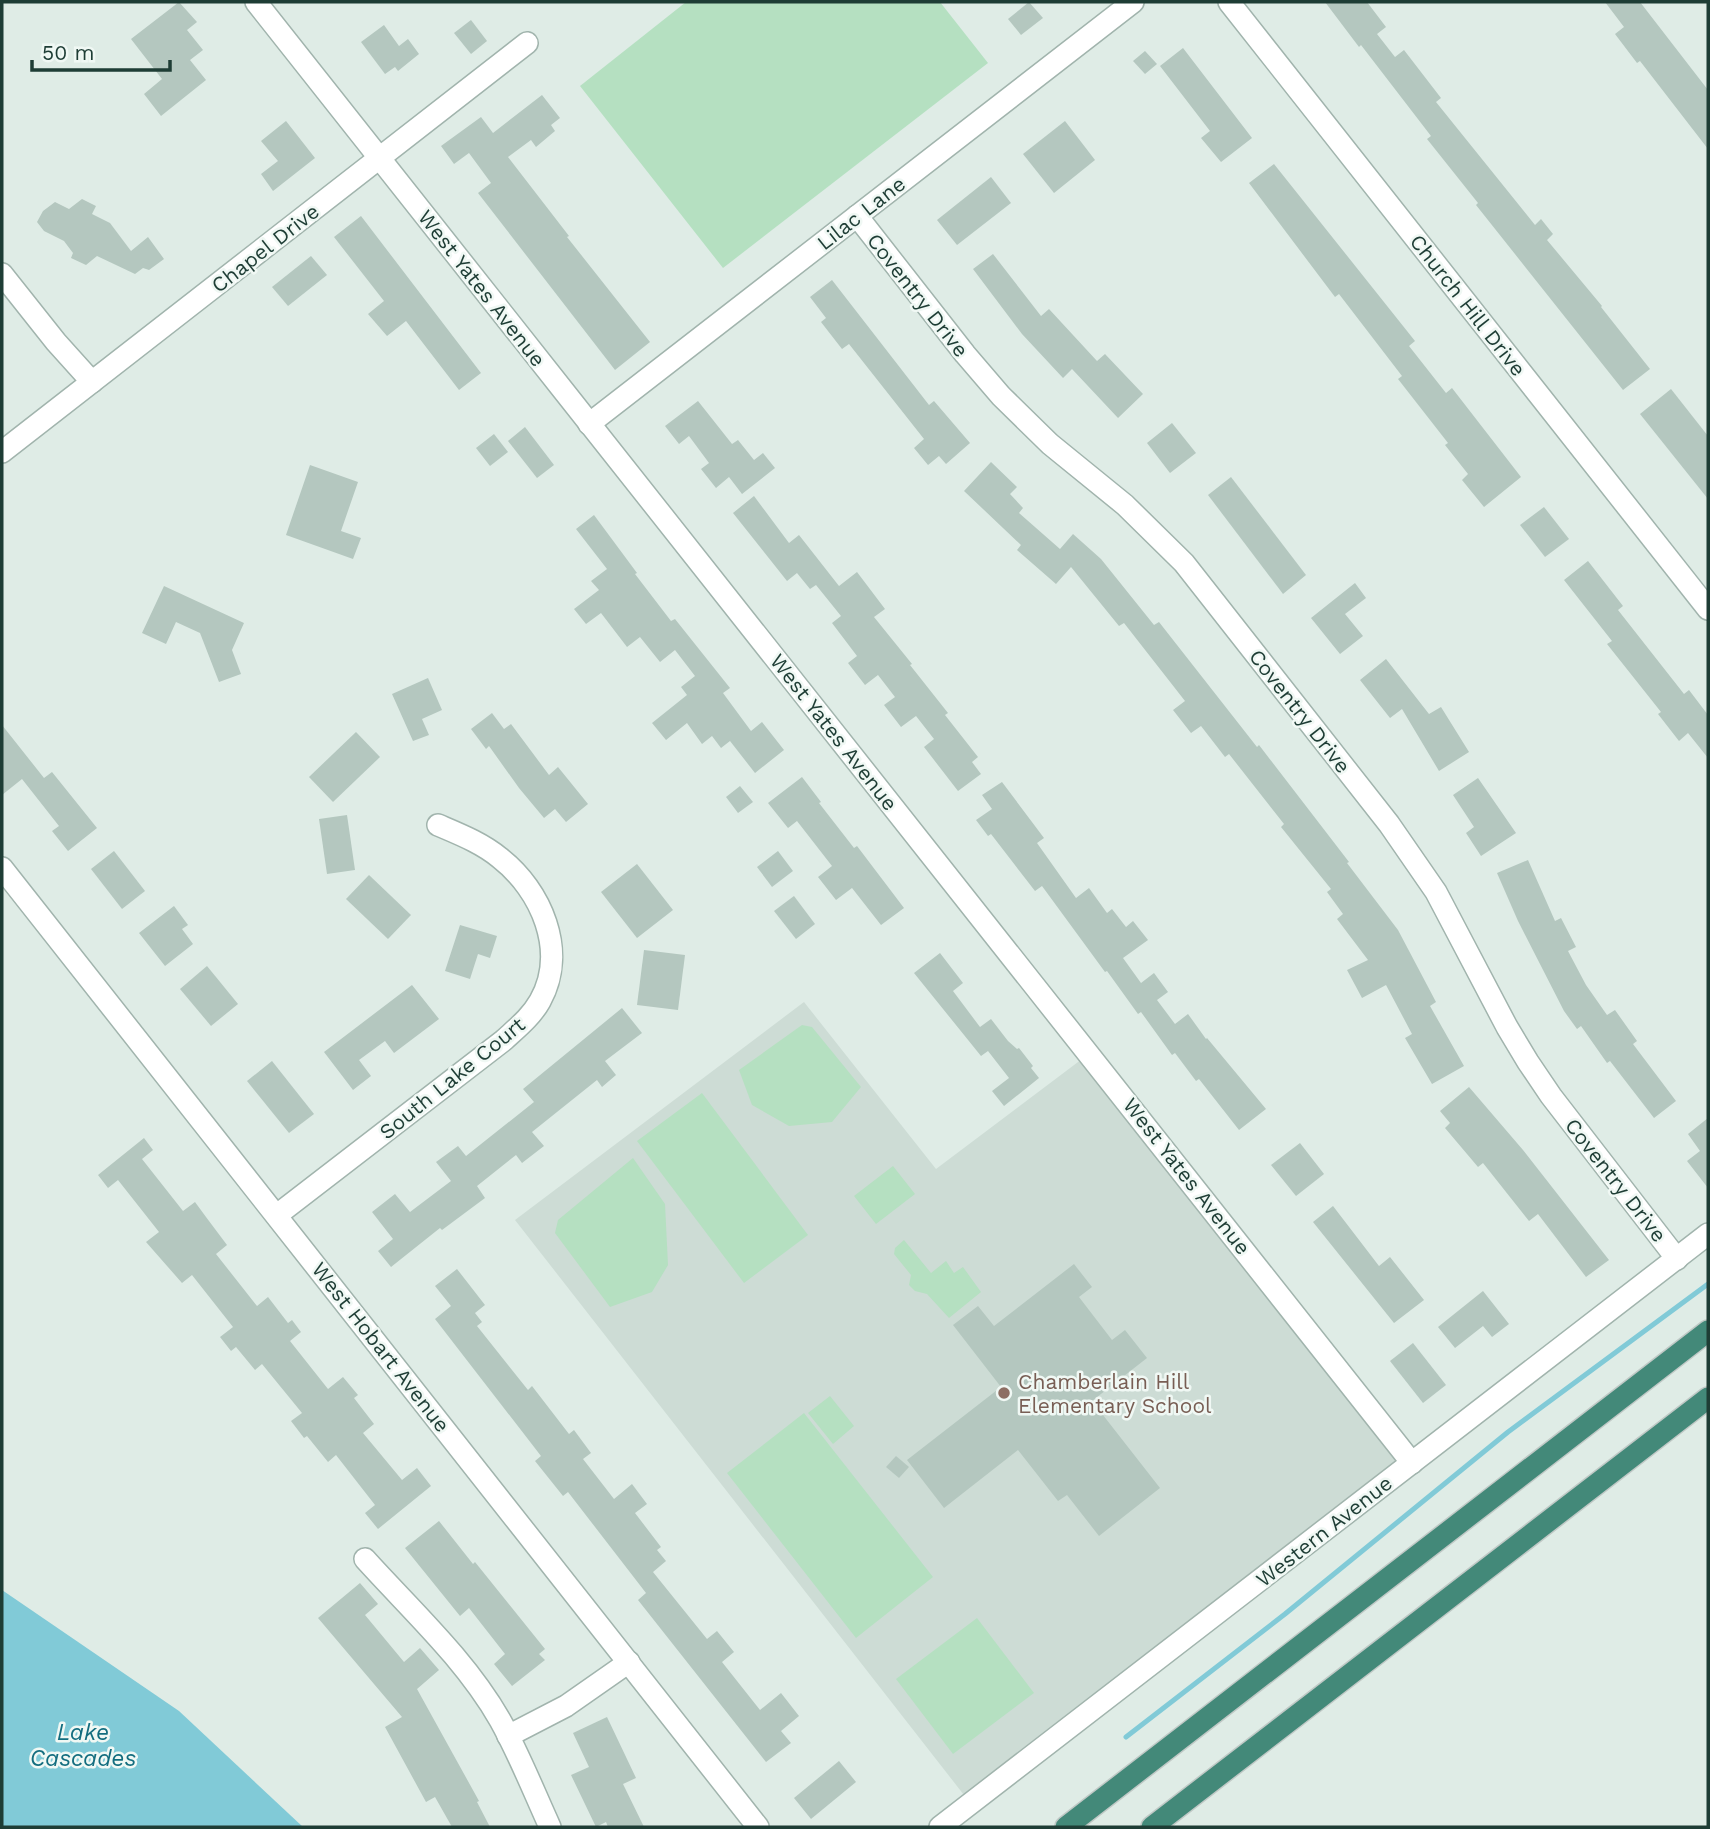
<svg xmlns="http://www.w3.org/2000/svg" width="1710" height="1829" font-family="'Work Sans',sans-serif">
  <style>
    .built { fill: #cddcd5 }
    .green { fill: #b5e0c1 }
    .water { fill: #81cad7 }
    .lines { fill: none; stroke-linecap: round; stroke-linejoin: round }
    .stream { stroke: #81cad7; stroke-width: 5 }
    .building { fill: #b4c7bf }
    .minor-casing { stroke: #a1b4ad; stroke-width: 24 }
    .tertiary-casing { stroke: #a1b4ad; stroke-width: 24 }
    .trunk-casing { stroke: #c0c9c6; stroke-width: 24 }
    .minor { stroke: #fff; stroke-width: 21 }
    .tertiary { stroke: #fff; stroke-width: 21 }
    .trunk { stroke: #438979; stroke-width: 21 }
    .education-dot { fill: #8d6e63; stroke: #f0f8f4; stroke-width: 2.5 }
    .labels { text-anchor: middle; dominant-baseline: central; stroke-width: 5; stroke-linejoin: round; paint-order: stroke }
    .street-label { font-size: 21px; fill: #1e3d35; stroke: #f0f8f4 }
    .education-label { font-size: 21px; fill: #785e54; stroke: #f0f8f4; text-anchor: start }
    .water-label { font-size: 23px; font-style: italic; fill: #136d7f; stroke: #f0f8f4 }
  </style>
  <rect width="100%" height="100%" fill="#dfece6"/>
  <path class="built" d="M804,1002L936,1169L1090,1053L1412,1463L971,1804L515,1220Z"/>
  <g class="green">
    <path d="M686,2H940L988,63L723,268L580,86Z"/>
    <path d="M802,1025L812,1027L861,1087L832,1122L789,1126L752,1105L739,1070Z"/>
    <path d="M702,1093L808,1235L744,1283L637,1141Z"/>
    <path d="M633,1158L665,1204L668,1265L652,1292L610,1307L555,1233L558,1220Z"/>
    <path d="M893,1166L915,1194L876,1224L854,1196Z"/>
    <path d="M904,1240L931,1273L946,1261L954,1273L963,1267L981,1292L949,1318L927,1294L915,1291L909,1285L911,1275L894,1254L895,1248Z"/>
    <path d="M830,1396L854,1426L833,1444L808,1413Z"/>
    <path d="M804,1413L933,1577L856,1638L727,1473Z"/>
    <path d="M977,1618L1034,1693L953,1754L896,1679Z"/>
  </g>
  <path class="water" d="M2,1590L179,1711L303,1827H2Z"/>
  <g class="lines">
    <path class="stream" d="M1126,1737L1285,1614L1508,1432L1708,1284"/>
  </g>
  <g class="building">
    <path d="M179,2L197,22L187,30L203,50L190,60L206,80L161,116L144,94L162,79L131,39Z"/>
    <path d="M1029,2L1043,18L1021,35L1008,19Z"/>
    <path d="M1325,2H1367L1386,27L1377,34L1395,57L1404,50L1441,98L1436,102L1535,225L1541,219L1553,234L1547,240L1602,306L1601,307L1650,369L1623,390L1476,205L1478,203L1427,139L1431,136L1361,45L1359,47Z"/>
    <path d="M1605,2H1640L1708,90V149L1640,61L1637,63L1615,34L1624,27Z"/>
    <path d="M471,20L487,41L471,54L454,33Z"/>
    <path d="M384,25L399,46L408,39L419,54L398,71L395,67L385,74L361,42Z"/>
    <path d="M1183,48L1252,138L1221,162L1201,138L1210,131L1160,66Z"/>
    <path d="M1145,51L1157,64L1145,74L1133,61Z"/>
    <path d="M542,95L560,118L551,125L555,131L536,147L531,140L508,157L569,236L567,237L650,342L615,370L478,193L491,183L469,153L454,164L441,146L481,117L493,133Z"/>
    <path d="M286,121L315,158L273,191L261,174L278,161L261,141Z"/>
    <path d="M1065,121L1095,160L1054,193L1023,154Z"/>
    <path d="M1274,164L1415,341L1409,346L1446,393L1452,388L1521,477L1484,507L1462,480L1468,474L1445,445L1448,443L1398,379L1402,376L1339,294L1335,297L1249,183Z"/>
    <path d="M991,177L1011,203L957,245L937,220Z"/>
    <path d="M82,199L96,206L92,214L110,223L131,251L148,237L164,259L149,270L143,268L135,274L97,256L86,265L71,258L73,253L64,241L44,231L37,222L43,211L55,202L69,209Z"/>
    <path d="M361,216L481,373L459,390L406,321L387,336L368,314L384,301L334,237Z"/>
    <path d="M993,254L1041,316L1049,309L1097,361L1105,354L1143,394L1118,418L1072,369L1063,378L1022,334L973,269Z"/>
    <path d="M311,256L327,275L288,306L272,287Z"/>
    <path d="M832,280L929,405L934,401L970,443L946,464L939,456L928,465L914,448L924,439L849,344L842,349L821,322L826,318L810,297Z"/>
    <path d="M1671,389L1708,436V499L1640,414Z"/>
    <path d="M698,401L732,444L738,440L754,460L763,453L775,468L742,494L729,477L716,488L701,469L709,463L689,436L679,444L665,426Z"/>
    <path d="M1172,423L1196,453L1170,473L1147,443Z"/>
    <path d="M525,427L554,465L537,478L508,441Z"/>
    <path d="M494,434L508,452L490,466L476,448Z"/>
    <path d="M991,462L1017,487L1010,494L1023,508L1019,513L1060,549L1073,534L1101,559L1154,625L1159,622L1257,747L1259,745L1349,862L1347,863L1398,930L1436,1002L1430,1006L1464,1066L1432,1084L1405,1038L1412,1034L1386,985L1362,998L1347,970L1368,960L1337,919L1343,914L1327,892L1331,889L1281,827L1284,824L1229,754L1225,757L1201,726L1191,733L1173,710L1185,701L1124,623L1119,626L1071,567L1056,584L1017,550L1021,545L964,491Z"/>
    <path d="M310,465L358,482L341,531L361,538L353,559L286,535Z"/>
    <path d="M1231,477L1306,575L1283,594L1208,495Z"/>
    <path d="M754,496L789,543L799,535L839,586L857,572L885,609L874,617L912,664L910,665L948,713L945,715L978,757L972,762L981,774L958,791L924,747L934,739L916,716L901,727L884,705L895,697L878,675L865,685L848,663L857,656L832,623L841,616L816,585L810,589L797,573L787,581L733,513Z"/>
    <path d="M1544,507L1569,539L1545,557L1520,525Z"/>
    <path d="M594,515L637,573L635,574L671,621L675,619L730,688L723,693L751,731L762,722L784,750L755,773L730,741L721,748L712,736L702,744L687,723L666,740L652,723L687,695L681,687L695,676L675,650L660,662L640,637L627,647L601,613L586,624L574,609L599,590L591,581L607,569L576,529Z"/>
    <path d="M1588,561L1623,606L1618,610L1684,694L1689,690L1708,715V758L1688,733L1679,741L1658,714L1661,712L1607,644L1612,641L1564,580Z"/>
    <path d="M1355,583L1366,598L1345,614L1363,636L1340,654L1311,618Z"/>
    <path d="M164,586L244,623L232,650L241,674L219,682L200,633L176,622L166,644L142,633Z"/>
    <path d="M1386,659L1429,714L1441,707L1469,752L1439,771L1402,709L1390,718L1360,680Z"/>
    <path d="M428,678L442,710L422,719L429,735L413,741L392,694Z"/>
    <path d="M492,713L504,729L511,724L549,775L558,767L588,804L566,822L555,809L544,818L519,788L489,746L486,749L471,729Z"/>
    <path d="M2,725L44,778L52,772L97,828L68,851L52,831L59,826L22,779L2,795Z"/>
    <path d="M356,732L380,757L333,802L309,777Z"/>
    <path d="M802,777L821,802L819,803L854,848L857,846L904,908L881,925L852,888L836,900L818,877L832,866L797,821L788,828L768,803Z"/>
    <path d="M1478,778L1516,833L1481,856L1466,833L1474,827L1453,795Z"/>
    <path d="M1002,782L1044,838L1037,843L1076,898L1089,888L1107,913L1112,909L1126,927L1133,921L1148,940L1123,958L1141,983L1154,973L1168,992L1157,1000L1175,1024L1188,1014L1206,1039L1207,1038L1266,1109L1239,1130L1199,1079L1196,1081L1175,1053L1172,1055L1141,1012L1138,1014L1107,971L1105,972L1042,886L1035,891L991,834L988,836L976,820L992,809L982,795Z"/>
    <path d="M740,786L753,802L738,813L726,797Z"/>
    <path d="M347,815L355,870L327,874L319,819Z"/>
    <path d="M114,851L145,891L122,909L91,869Z"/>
    <path d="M778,851L793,871L772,887L757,867Z"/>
    <path d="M1528,860L1555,921L1561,918L1576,947L1568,951L1586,985L1607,1015L1615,1010L1637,1041L1633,1044L1676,1101L1654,1118L1610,1061L1607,1063L1581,1026L1577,1029L1564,1011L1518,921L1497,873Z"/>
    <path d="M637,864L673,910L637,938L601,892Z"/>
    <path d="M369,875L411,915L388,939L346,899Z"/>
    <path d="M794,896L815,924L796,939L774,911Z"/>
    <path d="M174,906L188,925L182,929L193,944L165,966L139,933Z"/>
    <path d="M460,925L497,936L490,958L478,954L470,979L445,971Z"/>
    <path d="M644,950L685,955L678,1010L637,1005Z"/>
    <path d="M940,953L963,983L953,991L980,1027L991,1019L1008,1041L1017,1049L1019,1048L1033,1066L1031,1068L1039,1078L1004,1106L992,1091L1009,1078L988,1051L981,1056L914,973Z"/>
    <path d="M207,966L238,1004L211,1026L180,989Z"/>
    <path d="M412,985L439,1019L394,1053L385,1041L359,1060L371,1076L353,1090L324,1052Z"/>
    <path d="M622,1008L642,1033L605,1061L616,1075L602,1087L597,1080L532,1132L544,1146L522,1163L516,1155L477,1186L485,1198L442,1230L440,1228L391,1267L378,1251L393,1239L372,1212L395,1194L410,1212L451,1181L436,1162L458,1146L466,1156L534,1102L523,1089Z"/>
    <path d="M272,1061L314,1114L289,1133L247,1081Z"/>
    <path d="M1469,1087L1523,1150L1609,1260L1586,1277L1538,1214L1529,1221L1483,1163L1478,1167L1445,1128L1450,1123L1440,1111Z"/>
    <path d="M1708,1118V1188L1687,1161L1700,1151L1688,1134Z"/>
    <path d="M144,1138L153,1150L142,1159L183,1211L195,1202L206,1217L227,1245L216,1254L257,1306L268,1297L288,1323L292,1320L301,1332L290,1341L328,1389L343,1377L358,1395L354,1398L374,1424L363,1433L402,1480L417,1468L431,1486L378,1529L365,1513L375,1505L336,1455L328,1462L307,1436L304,1438L291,1421L302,1413L262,1364L255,1370L236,1347L231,1351L220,1337L233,1327L192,1275L182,1283L146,1242L159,1232L118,1180L108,1188L98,1175Z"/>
    <path d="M1300,1143L1324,1174L1296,1196L1271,1165Z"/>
    <path d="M1333,1206L1379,1266L1390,1257L1424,1300L1394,1323L1313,1222Z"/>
    <path d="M1074,1264L1092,1287L1079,1297L1112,1340L1125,1330L1147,1358L1092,1401L1160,1488L1099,1536L1067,1495L1058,1501L1018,1450L944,1508L907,1460L1001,1387L953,1325L978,1306L994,1326Z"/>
    <path d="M457,1269L485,1305L475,1313L482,1322L477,1326L528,1390L532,1386L569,1434L574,1430L591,1453L583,1459L614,1499L632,1484L647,1504L635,1513L661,1547L657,1550L666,1561L653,1572L707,1639L717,1631L734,1652L722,1662L760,1710L781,1693L799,1716L781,1731L791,1743L766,1762L638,1600L646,1593L568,1492L563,1496L535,1461L541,1456L435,1319L451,1306L435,1286Z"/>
    <path d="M1483,1291L1509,1324L1492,1337L1483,1326L1455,1348L1438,1327Z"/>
    <path d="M1413,1343L1446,1385L1423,1403L1390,1361Z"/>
    <path d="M896,1456L909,1467L899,1478L886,1467Z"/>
    <path d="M439,1521L473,1564L475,1562L545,1649L539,1654L545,1660L512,1686L494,1664L505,1654L469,1608L460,1616L405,1548Z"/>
    <path d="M360,1583L378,1604L365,1615L404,1662L420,1648L439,1670L417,1689L479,1801L477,1802L490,1827H452L435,1797L426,1802L385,1727L402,1717L318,1618Z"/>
    <path d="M607,1717L636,1778L623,1784L644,1827H608L606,1822L596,1827L571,1775L589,1767L573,1733Z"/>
    <path d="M839,1761L856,1782L811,1819L794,1798Z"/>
  </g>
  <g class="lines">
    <g class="minor-casing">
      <g id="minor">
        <path d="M256,2C640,490 1030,973 1412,1463"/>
        <path d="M1229,2L1708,609"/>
        <path d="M857,216L965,354L1001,396L1050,444L1125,505L1184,563L1389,824L1436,892L1507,1027L1528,1062L1551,1096L1677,1259"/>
        <path d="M2,274L56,342L92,382"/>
        <path d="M589,424L1133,2"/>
        <path d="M2,452L527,43"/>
        <path d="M2,868L758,1827"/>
        <path d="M277,1215L504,1040C517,1028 531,1017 540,1001C568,951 541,890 500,858C482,843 459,834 438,825"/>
        <path d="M365,1559C411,1610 465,1659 500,1720C519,1754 534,1792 550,1827"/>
        <path d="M508,1736L566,1706L629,1662"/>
      </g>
    </g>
    <g class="tertiary-casing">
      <path id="tertiary" d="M940,1827L1708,1234"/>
    </g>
    <g class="trunk-casing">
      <g id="trunk">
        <path d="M1066,1827L1708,1331"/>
        <path d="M1152,1827L1708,1398"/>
      </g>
    </g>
    <use href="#minor" class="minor"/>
    <use href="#tertiary" class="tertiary"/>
    <use href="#trunk" class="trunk"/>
  </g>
  <circle class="education-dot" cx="1004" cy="1393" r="7"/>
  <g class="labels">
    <g class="street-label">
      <text transform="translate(861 213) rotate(-38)">Lilac Lane</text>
      <text transform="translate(265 248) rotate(-38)">Chapel Drive</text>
      <text transform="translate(482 288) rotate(52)">West Yates Avenue</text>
      <text transform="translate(918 295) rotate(52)">Coventry Drive</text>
      <text transform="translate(1468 305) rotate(52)">Church Hill Drive</text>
      <text transform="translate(1300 711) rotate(52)">Coventry Drive</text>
      <text transform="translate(834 732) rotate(52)">West Yates Avenue</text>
      <text transform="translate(452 1078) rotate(-39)">South Lake Court</text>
      <text transform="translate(1187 1176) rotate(52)">West Yates Avenue</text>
      <text transform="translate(1616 1180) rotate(52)">Coventry Drive</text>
      <text transform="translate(381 1347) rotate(52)">West Hobart Avenue</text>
      <text transform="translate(1324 1531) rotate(-38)">Western Avenue</text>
    </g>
    <g class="education-label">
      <text x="1018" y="1381">Chamberlain Hill<tspan x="1018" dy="24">Elementary School</tspan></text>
    </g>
    <g class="water-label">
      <text x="83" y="1732">Lake<tspan x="83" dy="26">Cascades</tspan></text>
    </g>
  </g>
  <rect width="1710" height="1829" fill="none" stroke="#1e3d35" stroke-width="7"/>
  <path d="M32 60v10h138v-10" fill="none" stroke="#1e3d35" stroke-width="3.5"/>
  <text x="42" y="60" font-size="21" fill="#1e3d35" stroke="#f0f8f4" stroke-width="5" paint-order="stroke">50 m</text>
</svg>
